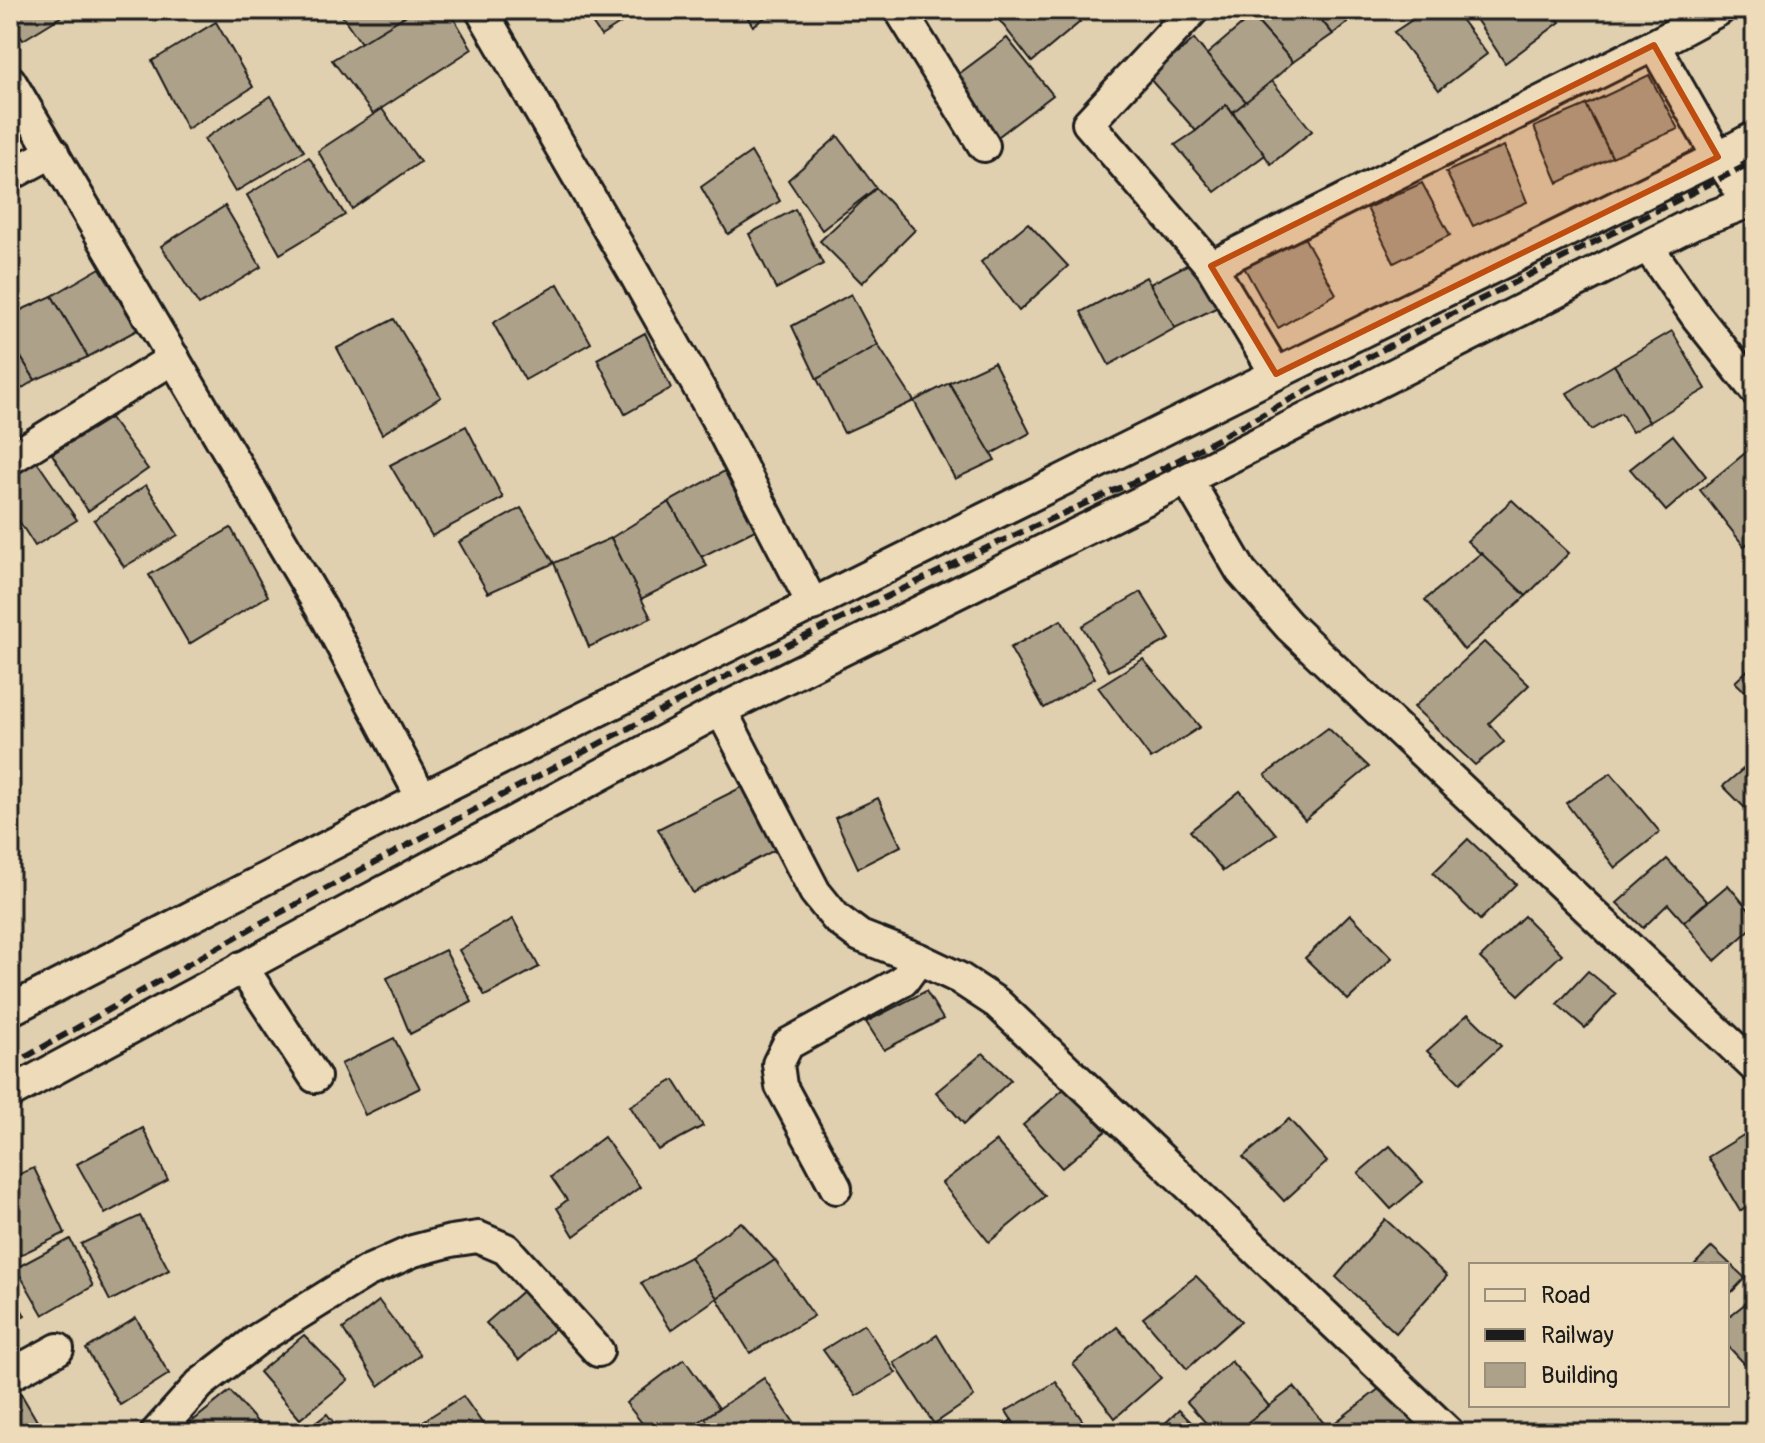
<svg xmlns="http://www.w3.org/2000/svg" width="1765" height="1443" font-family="Pangolin,sans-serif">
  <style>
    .building { fill: #aea189; stroke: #1c1c1c; stroke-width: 2 }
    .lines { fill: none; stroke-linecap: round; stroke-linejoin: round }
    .minor-casing { stroke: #1c1c1c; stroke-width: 36 }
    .minor { stroke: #eedbb9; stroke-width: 30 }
    .rail { stroke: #1c1c1c; stroke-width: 6; stroke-dasharray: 12 6; stroke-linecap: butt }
    .marked { fill: #bf4d0f; fill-opacity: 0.2; stroke: #bf4d0f; stroke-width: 6; stroke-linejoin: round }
  </style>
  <rect width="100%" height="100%" fill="#e1d0b0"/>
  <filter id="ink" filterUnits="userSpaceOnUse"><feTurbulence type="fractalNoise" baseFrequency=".0125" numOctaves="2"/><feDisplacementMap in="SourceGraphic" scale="16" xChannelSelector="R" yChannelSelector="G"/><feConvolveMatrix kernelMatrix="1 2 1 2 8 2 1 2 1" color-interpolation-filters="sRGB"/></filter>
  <g filter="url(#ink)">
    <g class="building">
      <path d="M10,10H72L23,40L10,21Z"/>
      <path d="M338,10H415L361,43Z"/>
      <path d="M415,10H449L472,49L373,114L332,60Z"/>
      <path d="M583,10H641L601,36Z"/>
      <path d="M743,10H776L753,26Z"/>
      <path d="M997,10H1071L1080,22L1032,62L993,12Z"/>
      <path d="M1259,10H1313L1333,34L1293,62L1252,16Z"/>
      <path d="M1313,10H1362L1333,34Z"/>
      <path d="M1427,10H1454L1487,54L1439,90L1394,32Z"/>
      <path d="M1470,10H1552L1560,22L1505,63Z"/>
      <path d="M1252,16L1293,62L1247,103L1206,55Z"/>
      <path d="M216,22L253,87L187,129L152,61Z"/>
      <path d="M1007,38L1053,95L995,139L952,79Z"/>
      <path d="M1194,39L1247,103L1233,112L1226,105L1196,131L1149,78Z"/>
      <path d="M1649,75L1678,129L1612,157L1586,105Z"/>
      <path d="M1272,81L1312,131L1271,164L1233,112Z"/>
      <path d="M271,96L304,151L235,192L204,139Z"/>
      <path d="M1226,105L1265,155L1215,192L1175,145L1196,131Z"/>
      <path d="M1586,105L1612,157L1558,183L1534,127Z"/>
      <path d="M382,109L420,162L352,209L318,151Z"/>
      <path d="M838,136L876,188L822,230L788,180Z"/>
      <path d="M1504,146L1527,202L1473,226L1446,172Z"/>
      <path d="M751,152L780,201L728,234L701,187Z"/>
      <path d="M309,157L345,215L280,254L247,195Z"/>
      <path d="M1422,183L1450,235L1394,263L1367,208Z"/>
      <path d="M876,188L915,230L862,283L820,241Z"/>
      <path d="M225,206L261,267L199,305L161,246Z"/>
      <path d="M795,209L823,264L776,289L749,234Z"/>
      <path d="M1028,223L1068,266L1019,311L981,262Z"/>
      <path d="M1300,230L1336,294L1278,328L1241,262Z"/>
      <path d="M1198,259L1226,303L1175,328L1150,284Z"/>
      <path d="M100,268L137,330L88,357L52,296Z"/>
      <path d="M1146,277L1175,328L1109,365L1081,312Z"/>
      <path d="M558,284L591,343L525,380L493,323Z"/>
      <path d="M851,294L878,345L817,379L792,326Z"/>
      <path d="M52,296L88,357L35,380L10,340V315Z"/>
      <path d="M394,319L441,397L382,434L337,348Z"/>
      <path d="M1672,331L1706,389L1649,422L1614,365Z"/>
      <path d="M645,333L671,388L625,414L597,359Z"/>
      <path d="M10,340L35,380L10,396Z"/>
      <path d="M878,345L914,401L844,433L817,379Z"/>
      <path d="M994,362L1030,433L991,454L949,383Z"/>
      <path d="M1614,365L1649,422L1632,432L1621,413L1591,430L1567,393Z"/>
      <path d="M949,383L995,460L955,479L914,401Z"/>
      <path d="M110,418L148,469L88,511L52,454Z"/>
      <path d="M466,426L503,498L432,536L390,465Z"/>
      <path d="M1673,435L1706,476L1666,511L1630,469Z"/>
      <path d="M1749,450L1755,457V538L1744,546L1700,490Z"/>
      <path d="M35,459L77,520L35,546L10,507V476Z"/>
      <path d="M725,471L755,530L701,557L669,502Z"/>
      <path d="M146,485L178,535L124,567L94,520Z"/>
      <path d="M1512,500L1569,553L1526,596L1467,541Z"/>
      <path d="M669,502L707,566L641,599L611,538Z"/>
      <path d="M521,508L554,563L488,593L459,542Z"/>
      <path d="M231,528L268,596L189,644L149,575Z"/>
      <path d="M611,538L651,618L589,647L554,563Z"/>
      <path d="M1481,553L1526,596L1464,650L1425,600Z"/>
      <path d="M1141,592L1170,639L1109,671L1082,626Z"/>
      <path d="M1061,620L1095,678L1044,708L1010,648Z"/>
      <path d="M1484,642L1529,685L1489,723L1504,742L1475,765L1414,707Z"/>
      <path d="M1143,659L1200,727L1151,759L1098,687Z"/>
      <path d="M1755,663V701L1735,682Z"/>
      <path d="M1328,728L1369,767L1305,820L1265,775Z"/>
      <path d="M1755,759V818L1723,786Z"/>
      <path d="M1611,773L1660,832L1615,868L1566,803Z"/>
      <path d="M752,782L784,845L693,893L658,829Z"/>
      <path d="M1240,791L1276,834L1223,871L1190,831Z"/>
      <path d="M878,798L901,846L858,868L835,818Z"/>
      <path d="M1468,839L1516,884L1480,920L1433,873Z"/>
      <path d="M1667,859L1707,901L1684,922L1668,904L1643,928L1617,903Z"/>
      <path d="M1728,885L1755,917V925L1715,961L1684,922Z"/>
      <path d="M1350,914L1392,958L1348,1000L1305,958Z"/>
      <path d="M1524,916L1562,954L1519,995L1480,958Z"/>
      <path d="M513,919L539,967L485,996L459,950Z"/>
      <path d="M445,950L472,1002L410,1034L387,978Z"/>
      <path d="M1588,971L1616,994L1585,1028L1557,1004Z"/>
      <path d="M926,991L943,1019L884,1050L866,1022Z"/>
      <path d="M1468,1014L1501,1046L1460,1083L1427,1051Z"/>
      <path d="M394,1038L420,1088L365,1115L341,1064Z"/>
      <path d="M983,1053L1011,1080L964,1124L936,1092Z"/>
      <path d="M674,1080L703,1126L658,1150L630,1106Z"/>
      <path d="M1065,1088L1106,1131L1062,1168L1023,1125Z"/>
      <path d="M1289,1119L1327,1162L1284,1201L1243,1157Z"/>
      <path d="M143,1128L168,1180L105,1214L77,1164Z"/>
      <path d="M1755,1128V1200L1740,1211L1708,1157Z"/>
      <path d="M604,1137L640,1187L574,1236L557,1208L567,1200L551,1177Z"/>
      <path d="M996,1141L1045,1196L989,1242L942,1183Z"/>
      <path d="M1390,1146L1423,1182L1391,1209L1358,1173Z"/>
      <path d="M34,1168L65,1233L10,1260V1178Z"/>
      <path d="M140,1216L169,1270L110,1301L81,1244Z"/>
      <path d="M1385,1219L1447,1276L1396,1333L1336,1277Z"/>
      <path d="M741,1222L775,1260L717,1298L690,1257Z"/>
      <path d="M70,1239L93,1286L43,1315L16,1268Z"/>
      <path d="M1712,1247L1745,1278L1727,1297V1265H1694Z"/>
      <path d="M690,1257L717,1298L671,1330L641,1283Z"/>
      <path d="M775,1260L814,1316L750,1353L717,1298Z"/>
      <path d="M1196,1276L1241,1321L1187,1369L1143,1318Z"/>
      <path d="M10,1288L25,1316L10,1324Z"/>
      <path d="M526,1288L559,1325L519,1360L486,1323Z"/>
      <path d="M1755,1296V1375L1727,1345V1318Z"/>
      <path d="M379,1301L420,1355L379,1386L343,1329Z"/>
      <path d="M136,1318L169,1374L120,1405L86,1349Z"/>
      <path d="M864,1324L896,1373L856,1396L823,1350Z"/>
      <path d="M1117,1327L1161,1378L1115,1418L1073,1364Z"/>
      <path d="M304,1335L348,1380L300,1419L259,1372Z"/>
      <path d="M937,1335L974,1397L934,1424L894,1363Z"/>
      <path d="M684,1359L719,1408L683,1433H650L626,1403Z"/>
      <path d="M1231,1361L1269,1406L1237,1433H1215L1187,1402Z"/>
      <path d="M764,1378L801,1433H715L705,1418Z"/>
      <path d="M1056,1382L1091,1433H1020L1006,1411Z"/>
      <path d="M1384,1385L1435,1433H1331L1328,1428Z"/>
      <path d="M1294,1387L1328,1428L1322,1433H1257L1248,1422Z"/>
      <path d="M230,1391L259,1424L249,1433H186L183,1429Z"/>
      <path d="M20,1392L44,1433H10V1398Z"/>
      <path d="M463,1396L489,1433H422L417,1425Z"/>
      <path d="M1179,1410L1202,1433H1155Z"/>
      <path d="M327,1414L342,1433H303Z"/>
      <path d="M1012,1420L1020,1433H992Z"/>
    </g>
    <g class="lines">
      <g class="minor-casing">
        <g id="minor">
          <path d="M481,10L634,273L716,418L813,605"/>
          <path d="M900,10L984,146"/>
          <path d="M1193,10L1088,123L1211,266L1276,374"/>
          <path d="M1654,45L1718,157L1748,202"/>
          <path d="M10,81L329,622L422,798"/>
          <path d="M10,175L53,152"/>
          <path d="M1648,247L1697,317L1755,390"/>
          <path d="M1211,266L1654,45L1719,10"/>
          <path d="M10,459L174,358"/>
          <path d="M1187,479L1241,571L1289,626L1755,1067"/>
          <path d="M721,710L815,892L836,918L860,936L919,959L959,978L997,1003L1449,1433"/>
          <path d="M242,967L315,1077"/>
          <path d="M10,1010L422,798L1276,374L1718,157L1755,137"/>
          <path d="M10,1093L721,710L1187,479L1691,224L1755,200"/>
          <path d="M836,1188L781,1086L778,1064L788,1044L903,981L919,959"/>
          <path d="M10,1375L58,1349"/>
          <path d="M156,1433L200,1384L258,1339L366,1272L413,1251L451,1241L478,1237L506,1249L598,1351"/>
        </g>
      </g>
      <use href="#minor" class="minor"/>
      <path class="rail" d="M10,1066L257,925L759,659L995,544L1160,470L1404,338L1755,161"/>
    </g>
  </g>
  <path class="marked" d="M1654,45L1718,157L1276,374L1211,266Z"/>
  <rect width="1765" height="1443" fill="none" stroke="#eedbb9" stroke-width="40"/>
  <rect x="20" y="20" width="1725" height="1403" fill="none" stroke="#1c1c1c" stroke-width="3" filter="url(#ink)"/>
  <rect x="1469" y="1263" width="260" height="144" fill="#eedbb9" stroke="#9a8f7a" stroke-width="2"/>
  <rect x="1485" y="1289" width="40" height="12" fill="#eedbb9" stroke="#9a8f7a" stroke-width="2"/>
  <text x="1541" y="1303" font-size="24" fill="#1c1c1c">Road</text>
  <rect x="1485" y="1329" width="40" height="12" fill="#1c1c1c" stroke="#9a8f7a" stroke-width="2"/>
  <text x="1541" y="1343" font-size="24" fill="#1c1c1c">Railway</text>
  <rect x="1485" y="1363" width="40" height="24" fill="#aea189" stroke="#9a8f7a" stroke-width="2"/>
  <text x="1541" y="1383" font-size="24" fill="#1c1c1c">Building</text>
</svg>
